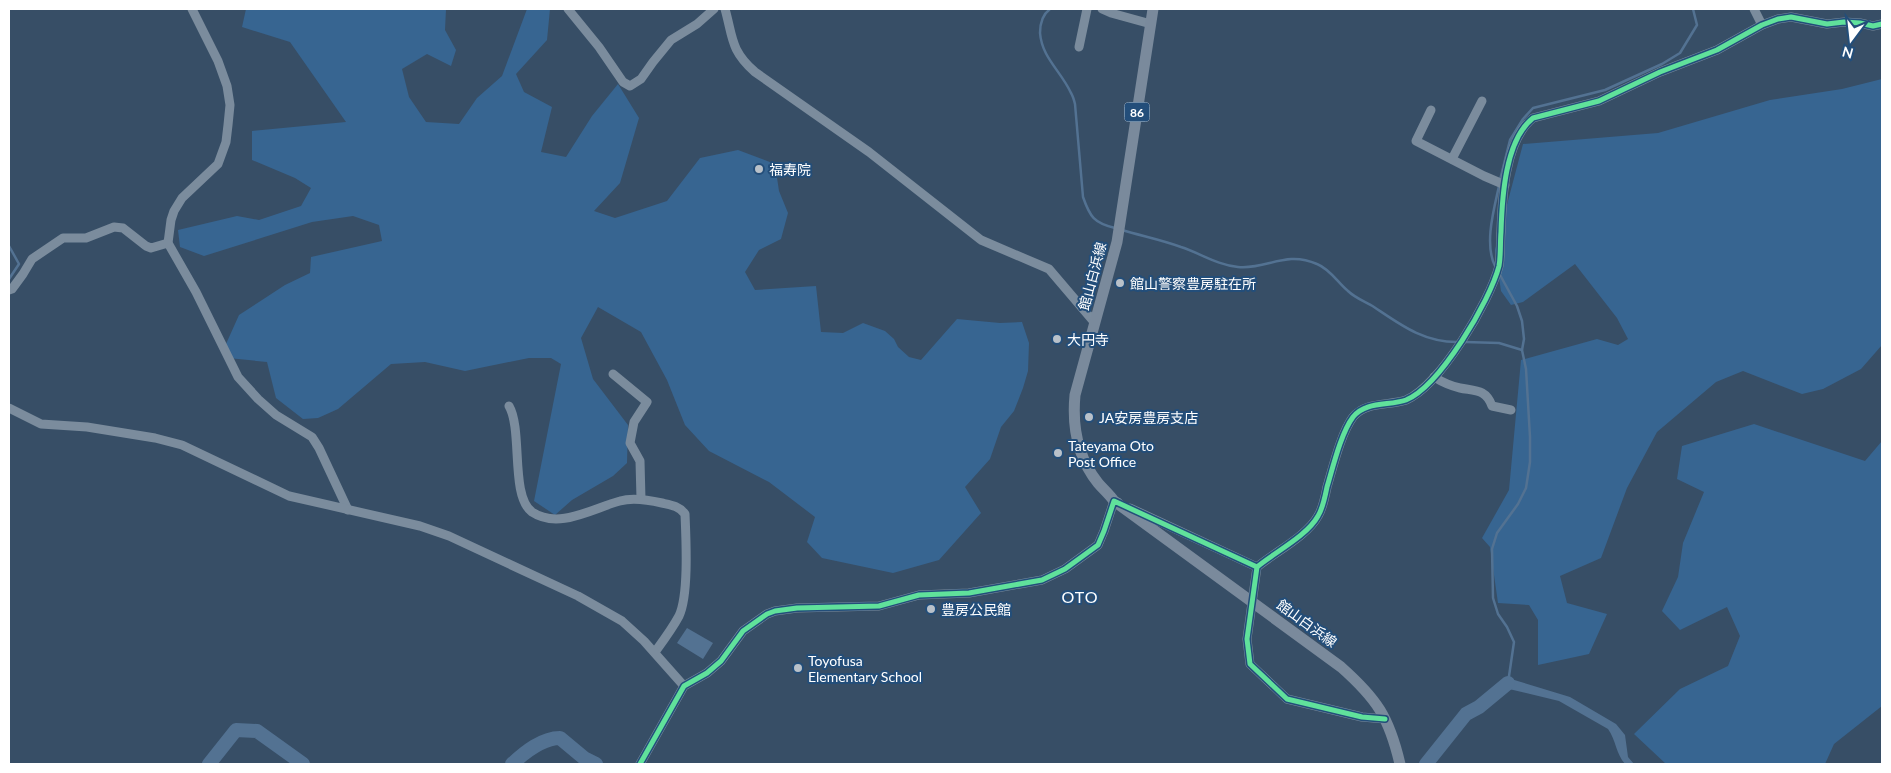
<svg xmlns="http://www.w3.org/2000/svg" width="1891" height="773" font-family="Lato,'Noto Sans JP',sans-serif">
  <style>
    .green { fill: #376591 }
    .water { fill: #537292 }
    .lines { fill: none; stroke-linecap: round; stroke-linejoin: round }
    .stream { stroke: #537292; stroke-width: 2.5 }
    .river { stroke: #537292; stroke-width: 14 }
    .minor { stroke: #7b8c9d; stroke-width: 9 }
    .major { stroke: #7a8a9c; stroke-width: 11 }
    .cycleway-casing { stroke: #234e7a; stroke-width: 8 }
    .cycleway { stroke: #60e19b; stroke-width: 5 }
    .poi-dot { fill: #b9c1c9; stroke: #234e7a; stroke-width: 2 }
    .labels { text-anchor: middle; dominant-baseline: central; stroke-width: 4; stroke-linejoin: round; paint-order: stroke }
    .shield { fill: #234e7a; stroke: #bdcad7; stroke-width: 1 }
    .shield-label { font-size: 12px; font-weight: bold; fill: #fff }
    .poi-label { font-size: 14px; fill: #fff; stroke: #234e7a; text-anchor: start }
    .street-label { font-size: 14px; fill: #fff; stroke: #234e7a }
    .quarter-label { font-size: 16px; letter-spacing: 1px; fill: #fff; stroke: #234e7a }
  </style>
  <rect width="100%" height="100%" fill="#374e66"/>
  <g class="green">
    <path d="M246,9H446L445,30L456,50L451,66L427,54L402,69L409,97L426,122L459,124L477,98L502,76L527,9H550L547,40L516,74L524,92L552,107L541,152L566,157L592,116L618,84L639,118L620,183L594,211L615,218L667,201L700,158L738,150L775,164L779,191L788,213L781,239L759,250L745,272L755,290L816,286L821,332L843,333L863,323L885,331L894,339L898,347L909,357L921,360L957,319L1000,323L1022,322L1029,343L1028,371L1023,388L1014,411L1001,427L990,459L965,487L981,513L939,560L893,573L822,558L807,542L815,517L769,482L709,451L685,425L667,380L641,332L598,307L581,338L593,379L628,425L627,463L613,476L572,500L555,515L534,501L561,364L551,358H529L465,371L425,362L391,364L338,409L318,418L303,419L276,398L267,362L228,358L226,344L239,315L285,285L310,273L311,257L382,241L379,225L353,216L312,222L204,256L180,247L178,230L237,216L259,220L301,206L311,188L295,178L252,160V131L346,122L290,42L242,27Z"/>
    <path d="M1882,79V345L1861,369L1823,389L1802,394L1743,371L1716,382L1657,432L1627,488L1601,558L1560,576L1567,603L1607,614L1589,654L1538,665V620L1529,605L1498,603L1490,547L1482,538L1509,490L1521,360L1597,339L1618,345L1628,339L1617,318L1575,264L1523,302L1511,305L1501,291L1495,250L1523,144L1658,133L1770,100L1842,89Z"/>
    <path d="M1754,424L1865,461L1882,441V706L1834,744L1825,764H1666L1634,734L1680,689L1728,666L1740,636L1727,607L1680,630L1662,611L1678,577L1683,543L1704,492L1677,479L1682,446Z"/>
  </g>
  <g class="water">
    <path d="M687,628L713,643L703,659L677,643Z"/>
    <path d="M1511,679L1570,697L1616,724L1625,735L1628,757L1634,764H1625C1616,754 1616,740 1608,729L1559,701L1509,689L1494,694L1498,688Z"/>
  </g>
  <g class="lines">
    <g class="stream">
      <path d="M1050,9C1042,15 1040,23 1040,33C1042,58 1061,71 1071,93C1073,96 1074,100 1075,104L1083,197C1090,217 1094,223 1115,228"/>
      <path d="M1500,180L1510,140L1523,119L1533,108L1605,90L1662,64L1680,53L1697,25L1693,9"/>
      <path d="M1122,230C1142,236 1162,240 1181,247C1200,253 1217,265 1238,267C1267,270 1285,250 1317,264C1330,269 1338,283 1348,291C1355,298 1366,302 1374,307C1401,325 1423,342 1457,342"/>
      <path d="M9,246L19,264L9,279"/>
      <path d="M1495,266C1484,244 1494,209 1499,186"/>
      <path d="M1499,273L1517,306L1522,321L1524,339L1522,350L1526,369L1530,437V462L1526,488L1518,504L1497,533L1492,549L1493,598L1498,614L1507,627L1514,642L1508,683"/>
      <path d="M1465,342L1499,343L1522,350"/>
    </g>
    <g class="river">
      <path d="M209,764L236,730L257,731L303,764"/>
      <path d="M512,764C525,752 542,738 560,738L584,758L596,764"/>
      <path d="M1426,764L1466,714L1479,707L1508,683"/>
    </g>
    <g class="minor">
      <path d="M192,9L218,61L227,86L230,105L228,125L226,142L218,164L182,198L174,211L171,220L168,243L196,292L238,377L258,399L276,415L312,437L319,448L348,510"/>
      <path d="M568,9L599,47L623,82L630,86L641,79L653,62L671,40L697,24L714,9"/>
      <path d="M725,9C733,37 730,50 755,72L869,152L981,240L1049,269L1095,323"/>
      <path d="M1102,9L1111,13L1151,24"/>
      <path d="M1754,9L1762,25"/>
      <path d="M1079,47L1087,9"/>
      <path d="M1431,110L1416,141L1484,176L1505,185"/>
      <path d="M1452,159L1482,101"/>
      <path d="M9,290L12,289L23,274L32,259L63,238H86L114,227L123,228L146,246L151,248L168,243"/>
      <path d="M613,374L647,402L634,422L630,443L640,461L641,499"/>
      <path d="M1434,377C1442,382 1451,386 1460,388C1475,391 1486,389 1492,406L1511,410"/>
      <path d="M509,406C523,430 510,496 532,512C559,530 593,508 620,501C633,497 649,500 662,503C671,505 679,506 685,514C686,539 689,595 679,616C672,629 663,641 655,652"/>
      <path d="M9,408L41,424L87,427L155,438L182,445L289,496L420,526L449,536L578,596L622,621L644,641L684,686"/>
      <path d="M1130,508L1257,567"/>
      <path d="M1385,719L1362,717L1287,699L1250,664L1247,639L1257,567C1275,552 1307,536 1318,516C1323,508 1325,497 1327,487C1333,467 1341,433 1353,417C1366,401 1389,406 1406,400C1440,386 1490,301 1499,266C1501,255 1500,243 1501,232C1502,198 1505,140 1533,118L1599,101L1660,72L1717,50L1762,25L1778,19L1791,17L1827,24L1844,22L1860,23L1873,26L1882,24"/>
      <path d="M640,764L684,686L707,673L721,661L743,631L767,614L775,611L797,608L879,606L919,595L969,593L1042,580L1065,569L1098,545L1104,531L1114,501L1118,502"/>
    </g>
    <path class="major" d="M1153,9L1117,242L1075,395C1072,427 1078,458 1098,483C1103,489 1109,494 1114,501L1341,667C1377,699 1389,717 1400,764"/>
    <g class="cycleway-casing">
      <g id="cycleway">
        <path d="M1385,719L1362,717L1287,699L1250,664L1247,639L1257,567C1275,552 1307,536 1318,516C1323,508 1325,497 1327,487C1333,467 1341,433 1353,417C1366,401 1389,406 1406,400C1440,386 1490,301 1499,266C1501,255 1500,243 1501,232C1502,198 1505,140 1533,118L1599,101L1660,72L1717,50L1762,25L1778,19L1791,17L1827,24L1844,22L1860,23L1873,26L1882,24"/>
        <path d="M640,764L684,686L707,673L721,661L743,631L767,614L775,611L797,608L879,606L919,595L969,593L1042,580L1065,569L1098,545L1104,531L1114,501L1257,567"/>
      </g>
    </g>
    <use href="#cycleway" class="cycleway"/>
  </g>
  <g class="poi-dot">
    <circle cx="759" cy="169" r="5"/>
    <circle cx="1120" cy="283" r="5"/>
    <circle cx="1057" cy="339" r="5"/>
    <circle cx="1089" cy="417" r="5"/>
    <circle cx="1058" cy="453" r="5"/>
    <circle cx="931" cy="609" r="5"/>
    <circle cx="798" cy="668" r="5"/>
  </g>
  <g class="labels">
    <rect class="shield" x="1124.5" y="102.5" width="25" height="19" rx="4"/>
    <g class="shield-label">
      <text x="1137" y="112">86</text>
    </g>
    <g class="poi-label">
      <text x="769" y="169">福寿院</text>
      <text x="1130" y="283">館山警察豊房駐在所</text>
      <text x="1067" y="339">大円寺</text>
      <text x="1099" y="417">JA安房豊房支店</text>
      <text x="1068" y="445">Tateyama Oto<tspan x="1068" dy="16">Post Office</tspan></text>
      <text x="941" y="609">豊房公民館</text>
      <text x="808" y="660">Toyofusa<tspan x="808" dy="16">Elementary School</tspan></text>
    </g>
    <g class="street-label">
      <text transform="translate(1092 276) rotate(-75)">館山白浜線</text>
      <text transform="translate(1307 623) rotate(36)">館山白浜線</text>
    </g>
    <g class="quarter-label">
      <text x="1080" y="596">OTO</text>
    </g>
  </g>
  <rect width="1891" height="773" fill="none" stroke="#ffffff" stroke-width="20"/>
  <g transform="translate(1851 40) rotate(195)" stroke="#234e7a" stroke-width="4" paint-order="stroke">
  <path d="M0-4L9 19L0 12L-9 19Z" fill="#ffffff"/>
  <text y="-8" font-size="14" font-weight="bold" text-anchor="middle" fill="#ffffff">N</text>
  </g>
</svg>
